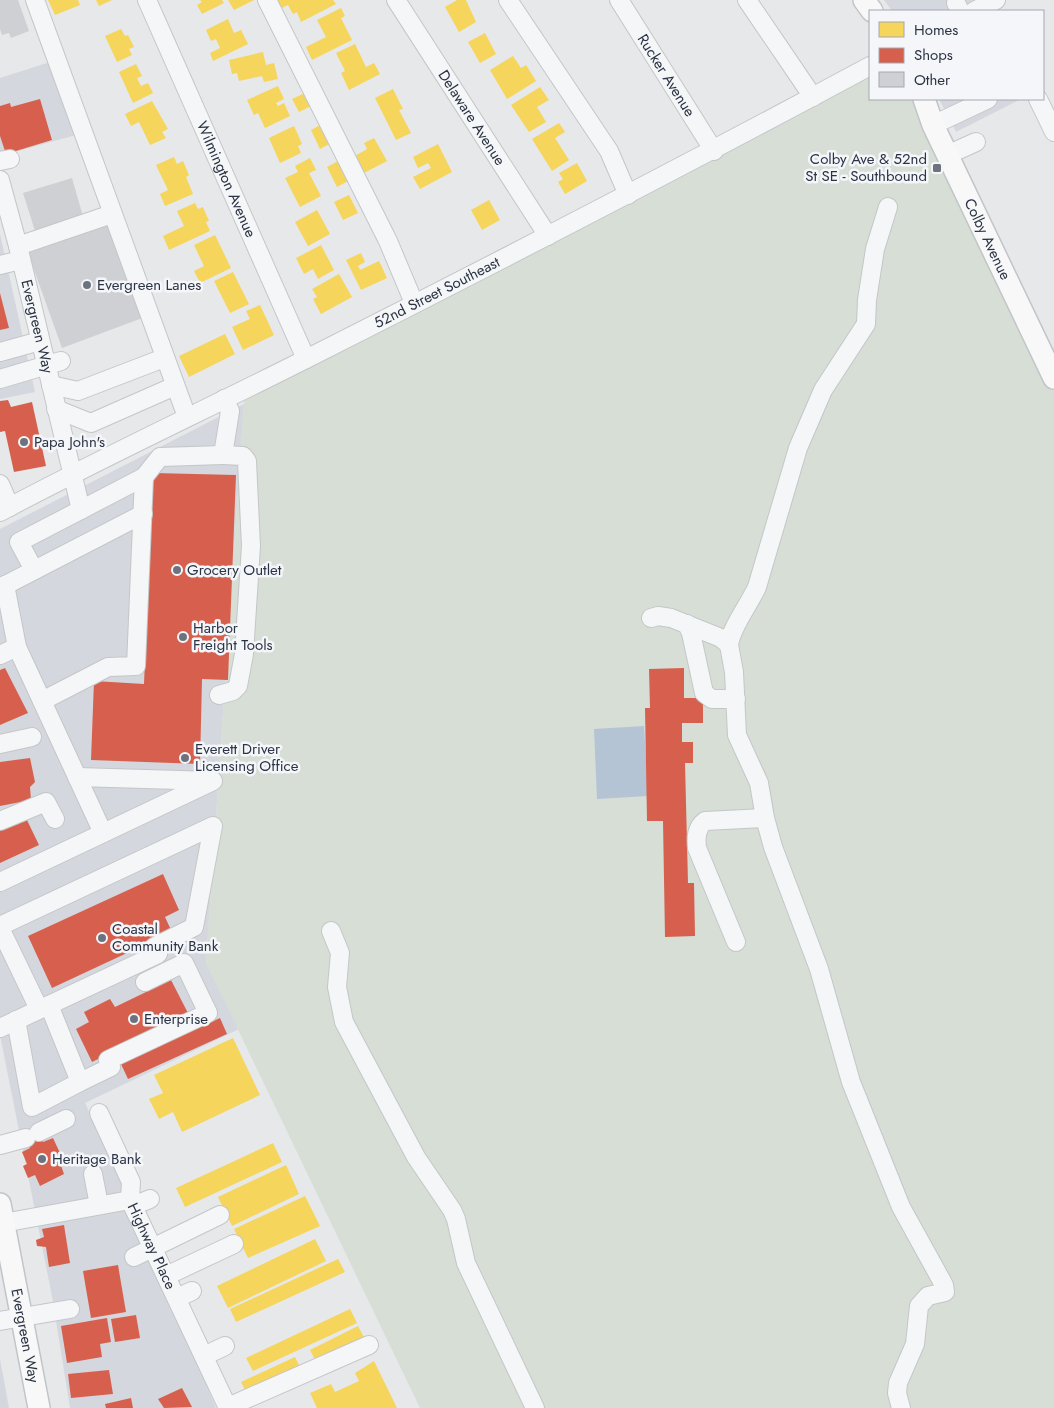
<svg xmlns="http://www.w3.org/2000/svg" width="1054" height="1408" font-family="Jost,sans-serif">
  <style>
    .built { fill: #d4d7dd }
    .green { fill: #d6ded6 }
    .water { fill: #b4c4d5 }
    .homes { fill: #f6d55c }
    .shops { fill: #d6604d }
    .building { fill: #ced0d3 }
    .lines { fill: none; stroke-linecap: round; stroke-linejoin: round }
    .minor-casing { stroke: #c4c6c8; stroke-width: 20 }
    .major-casing { stroke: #c2c5c8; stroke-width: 24 }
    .minor { stroke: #f5f6f7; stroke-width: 18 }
    .major { stroke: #f8f8f8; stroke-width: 21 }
    .poi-dot { fill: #6c737f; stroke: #f4f6f9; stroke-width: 2 }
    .labels { text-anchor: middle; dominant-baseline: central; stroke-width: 5; stroke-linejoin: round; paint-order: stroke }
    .street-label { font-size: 15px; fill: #2b3445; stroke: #f4f6f9 }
    .poi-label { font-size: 15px; fill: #2b3445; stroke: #f4f6f9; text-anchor: start }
  </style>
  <rect width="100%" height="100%" fill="#e6e8ea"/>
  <g class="built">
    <path d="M884,0H973L951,11H892Z"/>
    <path d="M50,62L76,135L0,156V78Z"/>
    <path d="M939,99H1021L956,132Z"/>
    <path d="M0,234L35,392L0,399Z"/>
    <path d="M244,404L206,963L239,1029L85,1103L114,1166L216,1408H70L52,1296L0,1035V529Z"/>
    <path d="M0,1359L9,1408H0Z"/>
  </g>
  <path class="green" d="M870,66V99H924L1054,378V1408H420L206,963L245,389Z"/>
  <path class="water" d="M644,726L648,796L597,799L594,729Z"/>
  <g class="homes">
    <path d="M48,0H78L80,5L55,15Z"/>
    <path d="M96,0H112L99,6Z"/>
    <path d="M200,0H222L224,3L202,14L197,5L202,2Z"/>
    <path d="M228,0H254L234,10Z"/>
    <path d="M273,0H333L336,4L301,22L297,12L293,14L288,5L278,10Z"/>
    <path d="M457,0H466L476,22L459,32L445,7Z"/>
    <path d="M341,8L345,16L341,18L352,40L312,60L306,47L326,37L317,20Z"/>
    <path d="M228,19L234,33L241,30L248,44L213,61L210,53L220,48L216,39L211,41L206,30Z"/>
    <path d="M121,29L125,36L128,35L134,47L129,49L132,55L117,62L105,36Z"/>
    <path d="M485,33L496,54L480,63L468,42Z"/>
    <path d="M355,44L366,67L374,63L380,74L349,90L341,73L345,71L336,53Z"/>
    <path d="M263,52L266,65L274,63L278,79L264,82L262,76L239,81L237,73L232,74L229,60Z"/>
    <path d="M513,56L521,68L526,65L536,81L507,99L490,70Z"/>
    <path d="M136,64L142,76L137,78L141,86L148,83L153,93L133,103L119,72Z"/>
    <path d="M278,86L284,99L276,103L278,106L284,103L290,116L265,128L258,113L254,115L247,100Z"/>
    <path d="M540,87L549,100L537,107L546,122L529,132L511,105Z"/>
    <path d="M393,89L403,109L399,110L411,133L396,140L375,98Z"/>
    <path d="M305,93L311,106L299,112L292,99Z"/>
    <path d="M152,101L168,129L162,132L166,138L150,145L139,122L131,126L125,114Z"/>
    <path d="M324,123L333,142L320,149L311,130Z"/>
    <path d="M559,123L565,132L555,138L569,160L552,171L532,139Z"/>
    <path d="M294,126L302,144L298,146L301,153L280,163L269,138Z"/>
    <path d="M374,138L387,161L364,173L355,156L367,149L364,143Z"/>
    <path d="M438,144L452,172L420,189L413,177L431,168L428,163L418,168L413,157Z"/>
    <path d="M174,157L177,164L183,161L189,175L186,177L193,194L165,206L160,194L168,190L156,165Z"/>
    <path d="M310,158L316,170L309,173L321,196L300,207L285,178L298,172L295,166Z"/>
    <path d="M340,160L350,180L337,187L327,167Z"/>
    <path d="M577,163L587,181L565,194L558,182L563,179L559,173Z"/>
    <path d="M349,195L358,213L343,220L334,202Z"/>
    <path d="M489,200L500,220L482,230L471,210Z"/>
    <path d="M195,203L198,209L203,207L209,221L206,222L210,231L169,250L163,236L184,226L177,211Z"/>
    <path d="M317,210L330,234L308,246L295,222Z"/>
    <path d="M215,235L231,268L200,283L194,271L204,266L194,245Z"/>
    <path d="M321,245L334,270L318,279L313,269L304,274L296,258Z"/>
    <path d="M361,253L365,262L358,266L360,270L379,261L387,278L361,290L346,260Z"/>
    <path d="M233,272L249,304L230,313L214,281Z"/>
    <path d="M339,274L352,297L321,314L313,299L317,297L312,289Z"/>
    <path d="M260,305L274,335L243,350L232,327L250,319L246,311Z"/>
    <path d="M225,334L235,354L189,377L179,356Z"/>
    <path d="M233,1038L260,1095L182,1132L173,1112L159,1119L149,1099L163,1093L154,1075Z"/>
    <path d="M273,1143L282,1162L185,1207L176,1188Z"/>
    <path d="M286,1165L299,1194L232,1226L218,1197Z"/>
    <path d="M305,1196L320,1226L248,1258L234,1229Z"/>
    <path d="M315,1239L326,1261L228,1308L217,1286Z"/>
    <path d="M338,1259L345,1272L236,1322L230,1309Z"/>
    <path d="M350,1309L357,1323L253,1371L246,1358Z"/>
    <path d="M358,1326L366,1341L317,1364L310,1350Z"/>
    <path d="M295,1357L302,1371L248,1396L241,1382Z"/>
    <path d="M374,1361L397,1408H317L310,1393L331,1384L335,1392L359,1381L355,1373Z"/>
  </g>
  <g class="shops">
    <path d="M40,99L52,140L6,154L0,136V106L10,103L11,107Z"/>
    <path d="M0,293L9,328L0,330Z"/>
    <path d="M8,400L11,407L32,402L46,466L14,472L5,431L0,432V401Z"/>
    <path d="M153,473L236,475L228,680L202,679L200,764L91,760L94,681L144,684Z"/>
    <path d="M5,668L28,713L0,725V670Z"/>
    <path d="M684,668V698H703V723H682V742H693V763H685L688,883H694L695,936L665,937L663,821H647L645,708H650L649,669Z"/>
    <path d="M30,758L35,782L30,787L31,800L0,806V762Z"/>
    <path d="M25,816L39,845L0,863V827Z"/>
    <path d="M163,874L179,910L165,917L172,932L52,988L28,936Z"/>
    <path d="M171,980L189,1015L92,1062L76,1029L89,1022L84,1012L110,999L115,1007Z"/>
    <path d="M220,1018L227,1034L128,1079L121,1064Z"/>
    <path d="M37,1129L43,1142L53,1138L60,1153L57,1154L64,1174L40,1186L35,1175L28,1178L23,1166L27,1164L22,1152L30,1148L24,1135Z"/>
    <path d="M64,1225L70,1263L49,1267L46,1247L37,1246L36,1240L44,1237L42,1229Z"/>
    <path d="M118,1265L126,1312L91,1318L83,1271Z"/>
    <path d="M136,1315L140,1338L115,1342L111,1319Z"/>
    <path d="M107,1318L111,1342L100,1344L102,1357L67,1363L61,1326Z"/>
    <path d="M109,1370L113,1394L71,1398L68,1374Z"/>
    <path d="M182,1388L192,1407L164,1408L158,1399Z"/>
    <path d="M131,1398L133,1408H106L105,1404Z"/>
  </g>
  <g class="building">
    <path d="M0,0H18L29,31L11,38L9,33L2,35L0,29Z"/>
    <path d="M72,178L84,220L36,234L23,193Z"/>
    <path d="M112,223L145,317L62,348L28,253Z"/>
  </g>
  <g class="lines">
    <g class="minor-casing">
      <g id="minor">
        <path d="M35,0L187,417"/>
        <path id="s1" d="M147,0L306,359"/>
        <path d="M267,0L388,241L414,303"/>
        <path id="s2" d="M396,0L548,236"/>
        <path d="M508,0L609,151L628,195"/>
        <path id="s3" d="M619,0L714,151"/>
        <path d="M747,0L813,97"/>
        <path d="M956,3L960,11"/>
        <path d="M974,11L996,0"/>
        <path d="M1038,99L1054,132"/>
        <path d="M933,125L988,99"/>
        <path d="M947,155L976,142"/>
        <path d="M0,161L10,159"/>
        <path id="s4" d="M0,180L18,246L81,510"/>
        <path d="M18,246L112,214"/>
        <path d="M0,265L21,260"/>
        <path d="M0,352L40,341"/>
        <path d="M0,379L61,361"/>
        <path d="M51,385L78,391L164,358"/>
        <path d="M56,409L91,423L175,386"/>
        <path d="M0,484L10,507"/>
        <path id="s5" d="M0,512C101,458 205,410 308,358C496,263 684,166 870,66"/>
        <path d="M34,570L19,542L144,477L160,457L223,455L230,411L224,399"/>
        <path d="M5,585L17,647L103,833"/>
        <path d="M0,588L143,514"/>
        <path d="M651,618L658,616L671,618L721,638L729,645L734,672L737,735L759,783L765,818L773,847L819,969L851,1082L901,1207L944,1285L945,1292L928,1296L919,1306L915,1344L898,1383L897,1393L901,1408"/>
        <path d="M687,624L691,633L704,693L712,699H736"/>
        <path d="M729,645C731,627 749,605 757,587L798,448L823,390L866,324L867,300L875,249L888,207"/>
        <path d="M0,655L17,647"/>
        <path d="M219,695L233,691L238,686L244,654L251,546L247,461L243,456L223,455"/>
        <path d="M42,701L108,667L136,666L144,477"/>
        <path d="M0,744L32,737"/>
        <path d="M0,821L46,802L55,819"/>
        <path d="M0,882L213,781L77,777"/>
        <path d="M0,926L213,826L194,927L154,947L158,954L0,1028"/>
        <path d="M0,928L39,1009"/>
        <path d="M331,931L340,953L337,987L344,1022L416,1157L452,1210L456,1219L466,1263L535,1408"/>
        <path d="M736,942L697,848C696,838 696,828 705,821L765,818"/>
        <path d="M16,1020L32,1107L80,1082L49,1005"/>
        <path d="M80,1082L111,1067L108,1060L208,1013L184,963L145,982"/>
        <path d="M99,1113L131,1182L130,1200"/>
        <path d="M39,1132L66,1119"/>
        <path d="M0,1145L26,1138"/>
        <path d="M93,1174L99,1205"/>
        <path d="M133,1206L150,1199"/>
        <path id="s6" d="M3,1223L130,1200L228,1408"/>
        <path d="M134,1257L220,1215"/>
        <path d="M166,1276L234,1244"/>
        <path d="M177,1298L192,1291"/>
        <path d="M0,1321L70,1309"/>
        <path d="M204,1356L225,1346"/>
        <path d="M228,1407L369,1345"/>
      </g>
    </g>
    <g class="major-casing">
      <g id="major">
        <path d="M864,0L872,11"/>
        <path id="s7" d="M924,99L933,125L1054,378"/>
        <path id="s8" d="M0,1204L39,1408"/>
      </g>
    </g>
    <use href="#minor" class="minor"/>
    <use href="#major" class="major"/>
  </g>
  <g class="poi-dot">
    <rect x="932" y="163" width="10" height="10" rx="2.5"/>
    <circle cx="87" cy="285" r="5"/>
    <circle cx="24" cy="442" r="5"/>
    <circle cx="177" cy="570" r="5"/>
    <circle cx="183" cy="637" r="5"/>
    <circle cx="185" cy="758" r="5"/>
    <circle cx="102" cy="938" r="5"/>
    <circle cx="134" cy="1019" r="5"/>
    <circle cx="42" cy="1159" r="5"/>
  </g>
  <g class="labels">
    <g class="street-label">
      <text stroke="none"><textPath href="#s3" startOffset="89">Rucker Avenue</textPath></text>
      <text stroke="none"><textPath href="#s2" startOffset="140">Delaware Avenue</textPath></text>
      <text stroke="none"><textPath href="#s1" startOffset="196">Wilmington Avenue</textPath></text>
      <text stroke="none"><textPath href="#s7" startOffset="154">Colby Avenue</textPath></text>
      <text stroke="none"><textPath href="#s5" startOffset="489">52nd Street Southeast</textPath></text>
      <text stroke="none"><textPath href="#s4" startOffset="151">Evergreen Way</textPath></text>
      <text stroke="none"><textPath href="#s6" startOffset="180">Highway Place</textPath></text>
      <text stroke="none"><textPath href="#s8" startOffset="134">Evergreen Way</textPath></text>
    </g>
    <g class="poi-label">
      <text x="927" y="159" text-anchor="end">Colby Ave &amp; 52nd<tspan x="927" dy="17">St SE - Southbound</tspan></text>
      <text x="97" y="285">Evergreen Lanes</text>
      <text x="34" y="442">Papa John's</text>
      <text x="187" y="570">Grocery Outlet</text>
      <text x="193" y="628">Harbor<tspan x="193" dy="17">Freight Tools</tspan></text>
      <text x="195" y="749">Everett Driver<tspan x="195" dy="17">Licensing Office</tspan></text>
      <text x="112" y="929">Coastal<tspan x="112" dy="17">Community Bank</tspan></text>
      <text x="144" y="1019">Enterprise</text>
      <text x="52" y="1159">Heritage Bank</text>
    </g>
  </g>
  <rect x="869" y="10" width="175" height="90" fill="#f4f6f9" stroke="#a4a8b1"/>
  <rect x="879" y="22" width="25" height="15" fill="#f6d55c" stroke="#a4a8b1"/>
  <text x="914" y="35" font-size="15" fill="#2b3445">Homes</text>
  <rect x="879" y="48" width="25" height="15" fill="#d6604d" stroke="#a4a8b1"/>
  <text x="914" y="60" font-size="15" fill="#2b3445">Shops</text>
  <rect x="879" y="72" width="25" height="15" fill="#ced0d3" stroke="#a4a8b1"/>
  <text x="914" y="85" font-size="15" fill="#2b3445">Other</text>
</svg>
